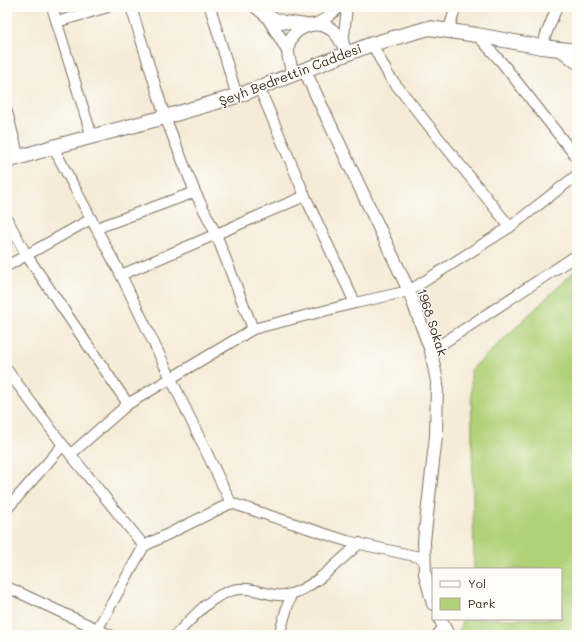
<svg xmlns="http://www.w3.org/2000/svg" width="584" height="642" font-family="Mali,sans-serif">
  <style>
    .green { fill: #b0d178; stroke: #767e4b }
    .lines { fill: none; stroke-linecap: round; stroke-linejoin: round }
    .minor-casing { stroke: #7c6e5f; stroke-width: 12 }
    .tertiary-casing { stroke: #7c6e5f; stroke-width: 14 }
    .secondary-casing { stroke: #7c6e5f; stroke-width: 16 }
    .minor { stroke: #fff; stroke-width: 10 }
    .tertiary { stroke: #fff; stroke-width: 12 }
    .secondary { stroke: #fff; stroke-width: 14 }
    .labels { text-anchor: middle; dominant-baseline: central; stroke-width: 3; stroke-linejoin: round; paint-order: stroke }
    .street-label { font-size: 13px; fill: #3b2a1e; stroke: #fdfcf7 }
  </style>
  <rect width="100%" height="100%" fill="#fdfcf7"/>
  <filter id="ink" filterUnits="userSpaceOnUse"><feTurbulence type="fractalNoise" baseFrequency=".025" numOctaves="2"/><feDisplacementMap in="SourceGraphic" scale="8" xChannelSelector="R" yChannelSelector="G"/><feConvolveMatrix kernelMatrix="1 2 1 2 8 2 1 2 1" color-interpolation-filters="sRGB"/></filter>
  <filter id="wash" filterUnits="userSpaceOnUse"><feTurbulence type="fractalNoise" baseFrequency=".012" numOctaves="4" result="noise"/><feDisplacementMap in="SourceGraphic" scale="16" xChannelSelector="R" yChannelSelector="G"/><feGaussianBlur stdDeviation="0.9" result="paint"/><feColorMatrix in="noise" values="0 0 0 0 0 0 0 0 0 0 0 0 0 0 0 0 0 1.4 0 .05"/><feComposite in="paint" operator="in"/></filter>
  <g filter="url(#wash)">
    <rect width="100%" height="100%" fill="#f5ebd7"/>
    <path class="green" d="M577,269V635H457L463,619H561V569H474L471,370Z"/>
  </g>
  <g filter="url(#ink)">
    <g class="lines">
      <g class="minor-casing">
        <g id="minor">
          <path d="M52,7L92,137"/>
          <path d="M131,7L165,117L195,192L216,234L253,329"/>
          <path d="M210,7L237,96"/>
          <path d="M57,22L108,7"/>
          <path d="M315,24L328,17L340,7"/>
          <path d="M448,31L456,7"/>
          <path d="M477,35L503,64L577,158"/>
          <path d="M372,44L389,76L510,227"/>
          <path d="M343,45L347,7"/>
          <path d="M541,47L557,7"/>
          <path d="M558,49L577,64"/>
          <path d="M259,87L305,196L355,303"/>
          <path d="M7,112L19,158"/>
          <path d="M53,147L121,275L231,503L347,541L424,558"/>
          <path d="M7,219L27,256L128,404"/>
          <path d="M97,228L195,192"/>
          <path d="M7,266L91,219"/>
          <path d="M121,275L305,196"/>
          <path d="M431,351L577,255"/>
          <path d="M7,370L63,445L144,546"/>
          <path d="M71,454L128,404L253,329L355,303L409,291L510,227L577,175"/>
          <path d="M7,509L63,445"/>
          <path d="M7,587L110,635"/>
          <path d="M94,635L144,546L231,503"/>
          <path d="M176,635C194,616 219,585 248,589C263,591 275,598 291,594C315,587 341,559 360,543"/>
          <path d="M279,635L291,594"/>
          <path d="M437,635L444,627"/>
        </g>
      </g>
      <g class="tertiary-casing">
        <g id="tertiary">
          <path d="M256,7L267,16L287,49"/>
          <path d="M267,16L284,22L306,25"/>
          <path d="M304,69L409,291L431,351L437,382L436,436L424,541L425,574L433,604"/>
          <path d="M293,74C291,66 288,58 288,50C288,29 316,17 332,30C339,35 343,45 347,53"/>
          <path d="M440,619L448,635"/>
        </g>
      </g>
      <g class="secondary-casing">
        <path id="secondary" d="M7,161L53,147L165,117L237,96L372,44L429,28L477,35L542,47L577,51"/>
      </g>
      <use href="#minor" class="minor"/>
      <use href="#tertiary" class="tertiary"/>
      <use href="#secondary" class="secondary"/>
    </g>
  </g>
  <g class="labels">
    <g class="street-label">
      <text transform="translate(290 74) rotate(-21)">Şeyh Bedrettin Caddesi</text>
      <text transform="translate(433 322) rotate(72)">1968 Sokak</text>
    </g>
  </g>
  <rect width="584" height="642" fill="none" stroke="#fdfcf7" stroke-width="24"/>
  <rect x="432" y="568" width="130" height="52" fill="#fdfcf7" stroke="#afa8a0"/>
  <rect x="440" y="581" width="20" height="6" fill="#ffffff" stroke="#afa8a0"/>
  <text x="468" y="588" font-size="12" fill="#3b2a1e">Yol</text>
  <rect x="440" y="598" width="20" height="12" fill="#b0d178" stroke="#afa8a0"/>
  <text x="468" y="608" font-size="12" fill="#3b2a1e">Park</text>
</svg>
